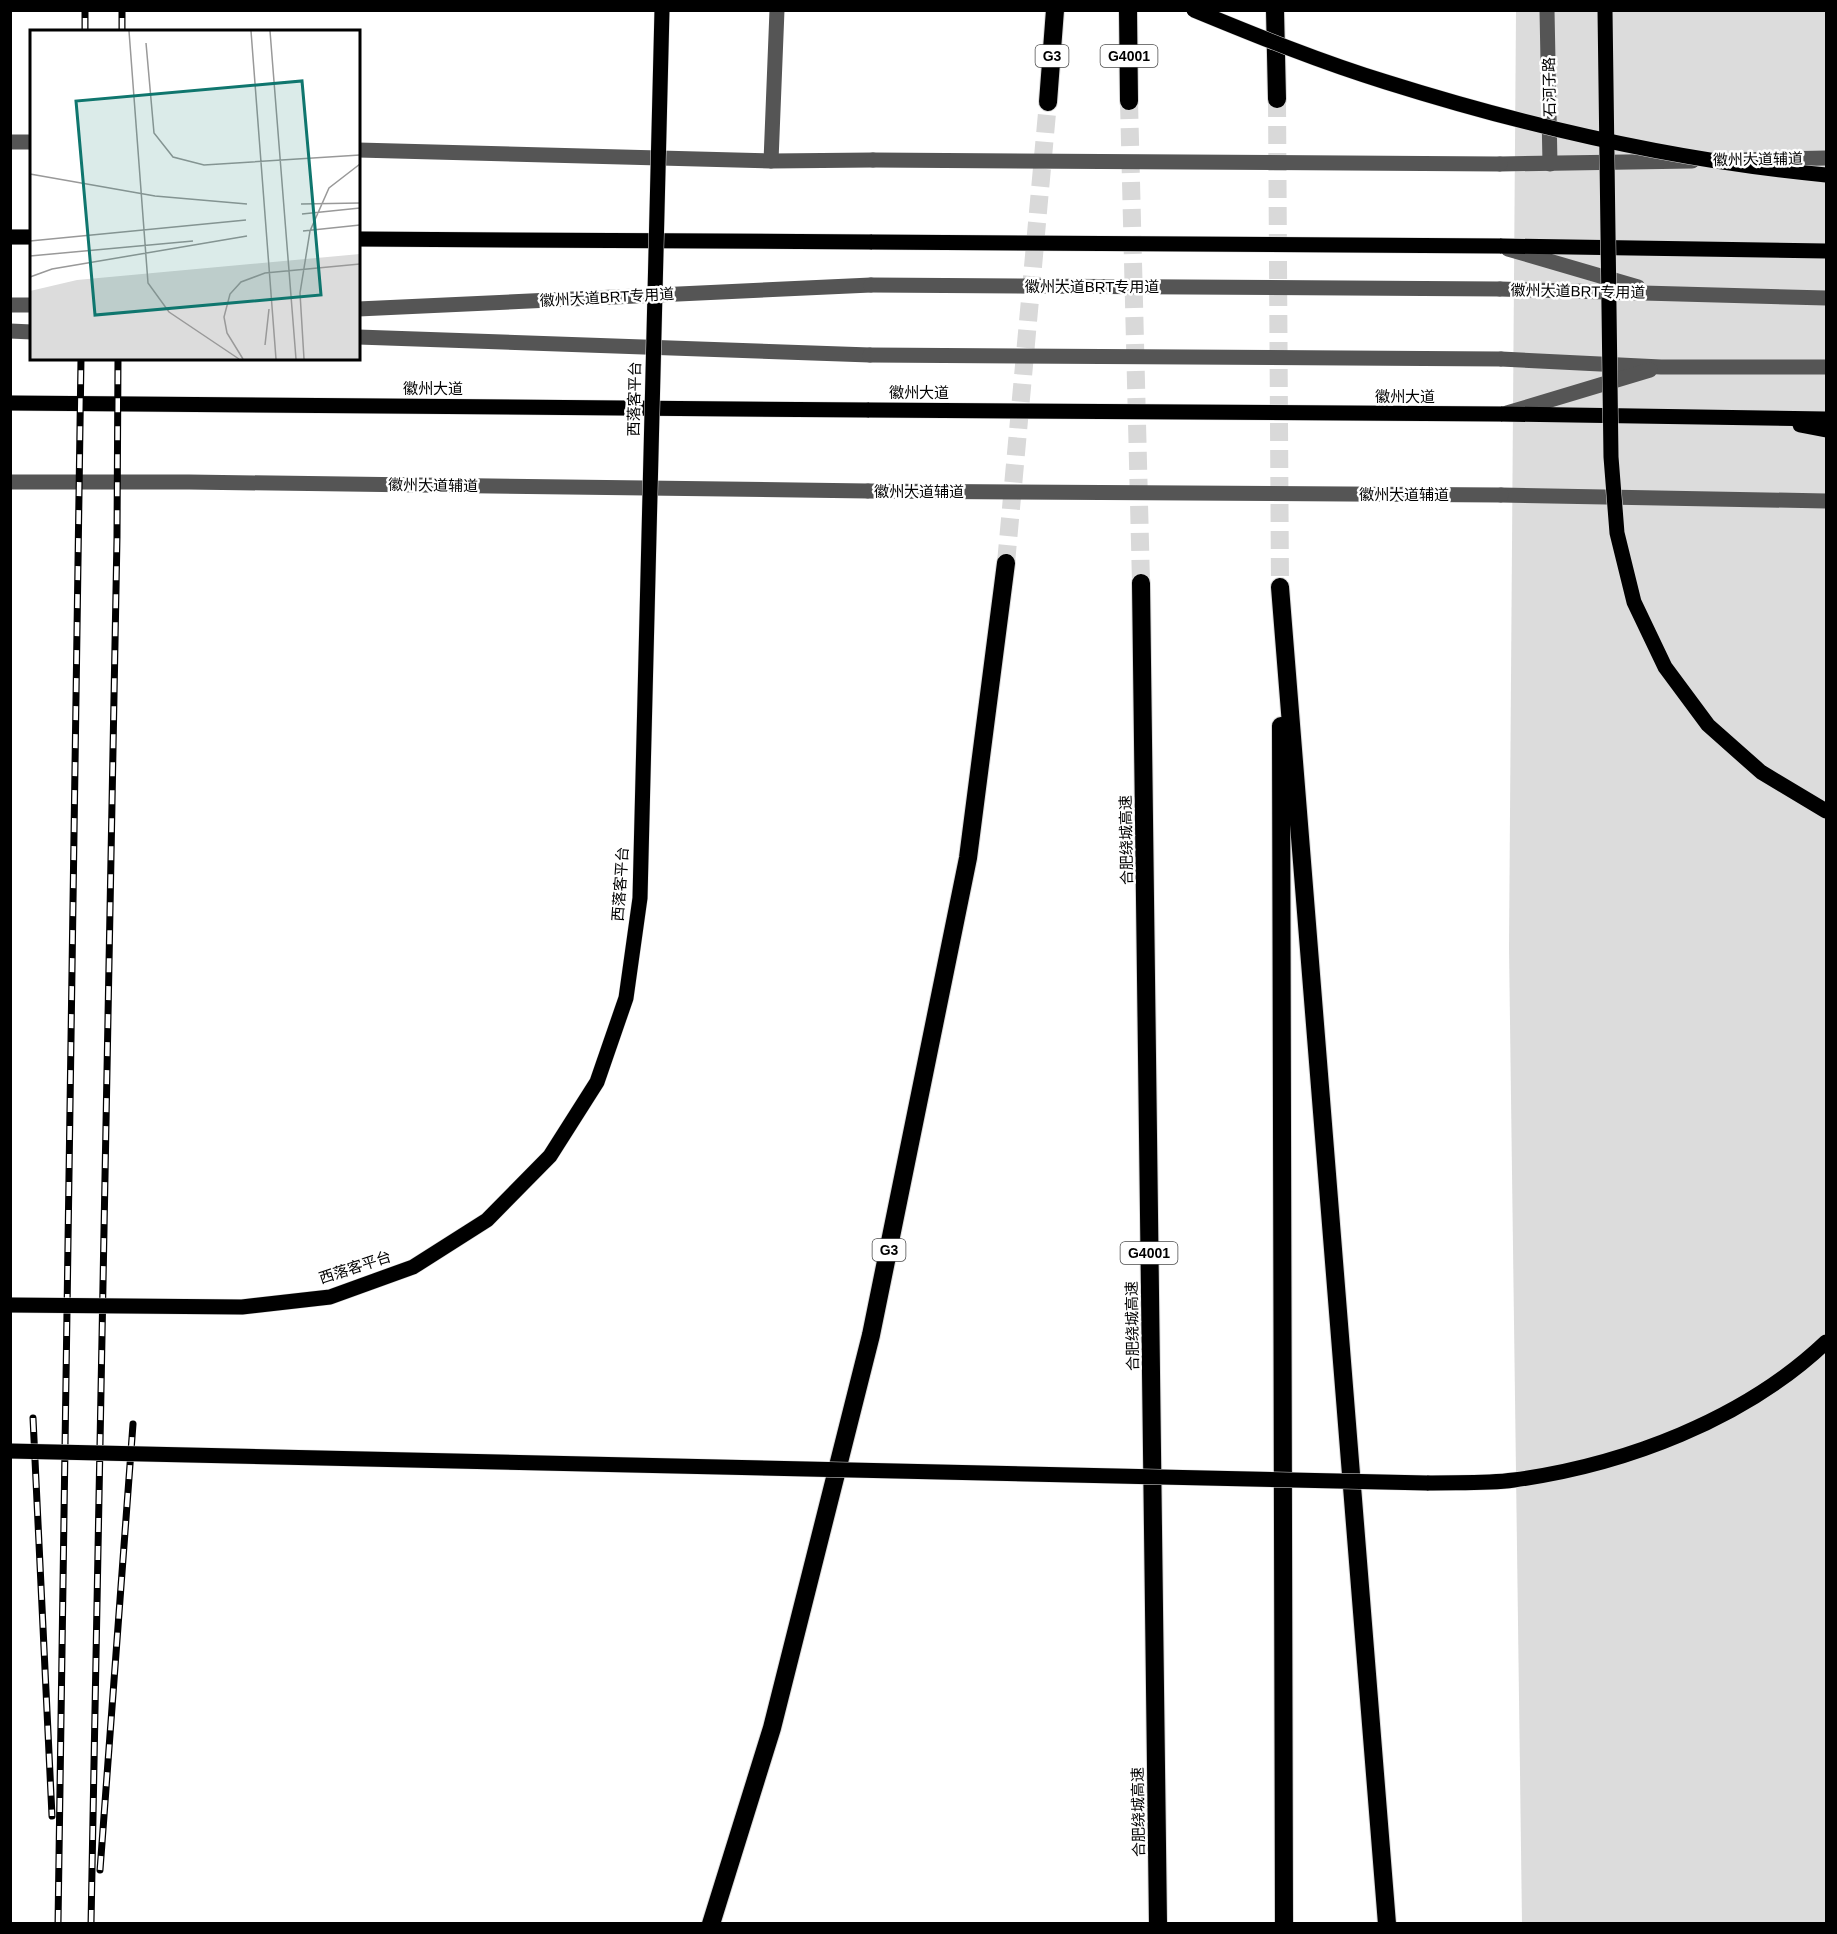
<svg xmlns="http://www.w3.org/2000/svg" width="1837" height="1934" font-family="Helvetica,'Noto Sans SC',sans-serif">
  <style>
    .green { fill: #dcdcdc }
    .lines { fill: none; stroke-linecap: round; stroke-linejoin: round }
    .highway-tunnel { stroke: #d9d9d9; stroke-width: 18; stroke-dasharray: 18 9; stroke-linecap: butt }
    .major-casing { stroke: #dbdbdb; stroke-width: 16 }
    .highway-casing { stroke: #dbdbdb; stroke-width: 20 }
    .minor { stroke: #555; stroke-width: 15 }
    .major { stroke: #000; stroke-width: 15 }
    .highway { stroke: #000; stroke-width: 18 }
    .rail-casing { stroke: #000; stroke-width: 7 }
    .rail { stroke: #fff; stroke-width: 4.5; stroke-dasharray: 14; stroke-linecap: butt }
    .major-bridge-casing { stroke: #dbdbdb; stroke-width: 16; stroke-linecap: butt }
    .minor-bridge { stroke: #555; stroke-width: 15 }
    .major-bridge { stroke: #000; stroke-width: 15 }
    .labels { text-anchor: middle; dominant-baseline: central; stroke-width: 5; stroke-linejoin: round; paint-order: stroke }
    .shield { fill: #fff; stroke: #4c4c4c; stroke-width: 1.5 }
    .shield-label { font-size: 14px; font-weight: bold; fill: #000 }
    .street-label { font-size: 15px; fill: #000; stroke: #fff }
    .inset-road { fill: none; stroke: #999; stroke-width: 1.5 }
    .view { fill: #0f766e; fill-opacity: 0.15; stroke: #0f766e; stroke-width: 3 }
    .inset-edge { fill: none; stroke: #000; stroke-width: 3 }
  </style>
  <rect width="100%" height="100%" fill="#fff"/>
  <path class="green" d="M1516,11H1826V1923H1522L1509,947Z"/>
  <g class="lines">
    <g class="highway-tunnel">
      <path d="M1277,99L1280,587"/>
      <path d="M1129,101L1141,583"/>
      <path d="M1006,563L1048,102"/>
    </g>
    <g class="major-casing">
      <g id="major">
        <path d="M10,237H32"/>
        <path d="M358,239L872,242"/>
        <path d="M1500,246L1826,251"/>
        <path d="M10,403L869,410"/>
        <path d="M1501,414L1826,419"/>
        <path d="M1800,425L1826,430"/>
        <path d="M1427,1483C1455,1482 1485,1484 1514,1480C1624,1465 1744,1420 1826,1342"/>
      </g>
    </g>
    <g class="highway-casing">
      <g id="highway">
        <path d="M1128,10L1129,101"/>
        <path d="M1275,10L1277,99"/>
        <path d="M1048,102L1055,10"/>
        <path d="M1141,583L1158,1924"/>
        <path d="M1280,587L1387,1924"/>
        <path d="M1281,726L1284,1924"/>
        <path d="M711,1924L772,1728L871,1335L968,858L1006,563"/>
      </g>
    </g>
    <g class="minor">
      <path d="M1547,10L1550,164"/>
      <path d="M10,142H32"/>
      <path d="M358,150L771,161L873,160"/>
      <path d="M1737,160L1826,158"/>
      <path d="M771,161L777,10"/>
      <path d="M1500,164L1692,161"/>
      <path d="M1508,249L1638,287"/>
      <path d="M1500,289L1826,298"/>
      <path d="M10,305H32"/>
      <path d="M358,309L871,285"/>
      <path d="M10,331L32,332"/>
      <path d="M358,337L870,355"/>
      <path d="M1501,359L1661,367H1826"/>
      <path d="M1507,413L1650,370"/>
      <path d="M10,482H189L868,491"/>
      <path d="M1501,495L1826,501"/>
    </g>
    <use href="#major" class="major"/>
    <use href="#highway" class="highway"/>
    <g class="rail-casing">
      <g id="rail">
        <path d="M85,32V10"/>
        <path d="M122,32V10"/>
        <path d="M33,1418L52,1816"/>
        <path d="M100,1870L133,1424"/>
        <path d="M58,1924L81,358"/>
        <path d="M91,1924L117,537L118,358"/>
      </g>
    </g>
    <use href="#rail" class="rail"/>
    <g class="major-bridge-casing">
      <g id="major-bridge">
        <path d="M1194,10C1257,36 1321,62 1386,82C1529,127 1677,161 1826,175"/>
        <path d="M1605,10L1611,457L1617,533L1634,602L1665,667L1708,725L1761,772L1826,811"/>
        <path d="M872,242L1500,246"/>
        <path d="M869,410L1501,414"/>
        <path d="M10,1305L242,1307L330,1297L413,1267L487,1220L550,1156L597,1082L626,998L640,898L662,10"/>
        <path d="M10,1451L1427,1483"/>
      </g>
    </g>
    <g class="minor-bridge">
      <path d="M873,160L1500,164"/>
      <path d="M871,285L1500,289"/>
      <path d="M870,355L1501,359"/>
      <path d="M868,491L1501,495"/>
    </g>
    <use href="#major-bridge" class="major-bridge"/>
  </g>
  <g class="labels">
    <g class="shield">
      <rect x="1035.5" y="45" width="33" height="22" rx="4.5"/>
      <rect x="1100.5" y="45" width="57" height="22" rx="4.5"/>
      <rect x="872.5" y="1239" width="33" height="22" rx="4.5"/>
      <rect x="1120.5" y="1242" width="57" height="22" rx="4.5"/>
    </g>
    <g class="shield-label">
      <text x="1052" y="56">G3</text>
      <text x="1129" y="56">G4001</text>
      <text x="889" y="1250">G3</text>
      <text x="1149" y="1253">G4001</text>
    </g>
    <g class="street-label">
      <text transform="translate(1549 87) rotate(-91)">石河子路</text>
      <text transform="translate(1758 159) rotate(-1)">徽州大道辅道</text>
      <text x="1092" y="286">徽州大道BRT专用道</text>
      <text transform="translate(1578 291) rotate(1)">徽州大道BRT专用道</text>
      <text transform="translate(607 297) rotate(-3)">徽州大道BRT专用道</text>
      <text x="433" y="388">徽州大道</text>
      <text x="919" y="392">徽州大道</text>
      <text x="1405" y="396">徽州大道</text>
      <text transform="translate(634 399) rotate(-89)">西落客平台</text>
      <text transform="translate(433 485) rotate(1)">徽州大道辅道</text>
      <text x="919" y="491">徽州大道辅道</text>
      <text x="1404" y="494">徽州大道辅道</text>
      <text transform="translate(1126 840) rotate(-91)">合肥绕城高速</text>
      <text transform="translate(620 884) rotate(-86)">西落客平台</text>
      <text transform="translate(355 1267) rotate(-18)">西落客平台</text>
      <text transform="translate(1132 1326) rotate(-91)">合肥绕城高速</text>
      <text transform="translate(1138 1812) rotate(-91)">合肥绕城高速</text>
    </g>
  </g>
  <g transform="translate(30 30)">
    <rect width="330" height="330" fill="#fff"/>
    <path d="M330,224V329H0V261L47,250Z" fill="#dcdcdc"/>
    <path class="inset-road" d="M99,1L118,253L139,282L209,329M221,1L246,329M240,1L266,329M116,13L124,103L143,127L174,135L330,125M0,144L125,166L217,174M271,174L330,173M272,184L330,178M273,201L330,195M0,211L216,190M0,226L163,211M0,247L22,239L217,206M235,315L239,279M213,329L197,303L194,287L200,264L211,252L235,243L330,234M274,329L270,263L280,201L299,158L330,134"/>
    <path class="view" d="M272,51L291,265L65,285L46,71Z"/>
    <rect width="330" height="330" class="inset-edge"/>
  </g>
  <rect width="1837" height="1934" fill="none" stroke="#000000" stroke-width="24"/>
</svg>
